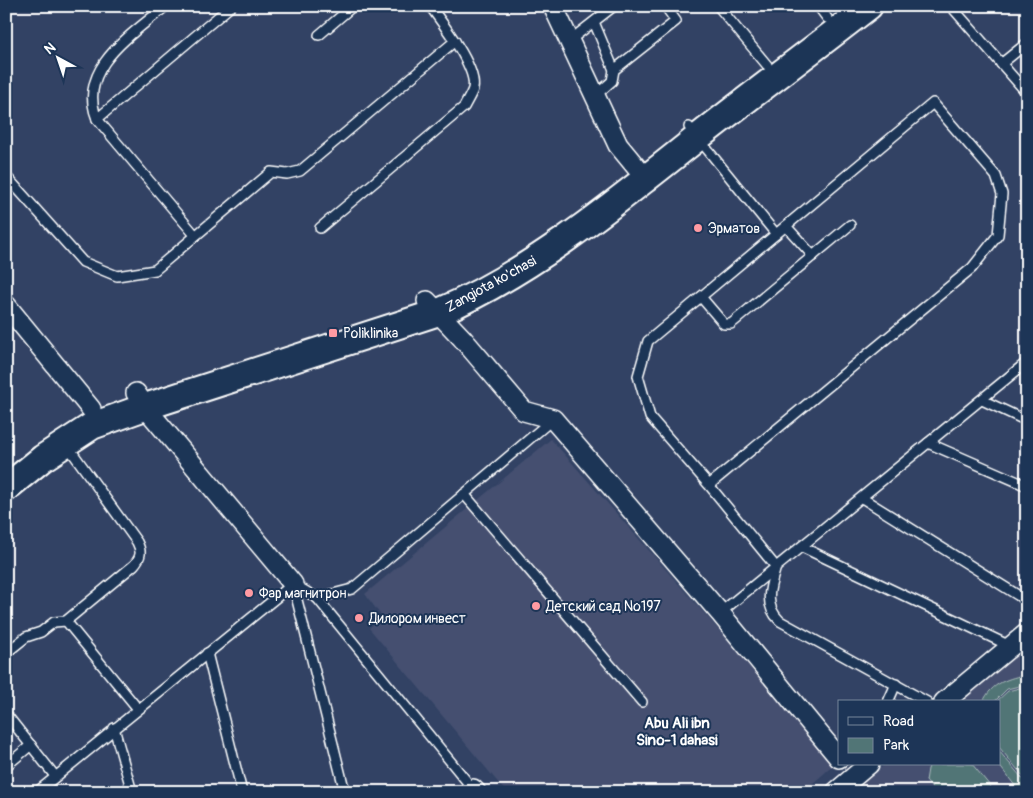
<svg xmlns="http://www.w3.org/2000/svg" width="1033" height="798" font-family="Pangolin,sans-serif">
  <style>
    .built { fill: #444f70 }
    .green { fill: #517576; stroke: #a8baba }
    .lines { fill: none; stroke-linecap: round; stroke-linejoin: round }
    .service-casing { stroke: #fff; stroke-width: 12 }
    .minor-casing { stroke: #fff; stroke-width: 22 }
    .secondary-casing { stroke: #fff; stroke-width: 30 }
    .service { stroke: #1d3557; stroke-width: 9 }
    .minor { stroke: #1d3557; stroke-width: 19 }
    .secondary { stroke: #1d3557; stroke-width: 26 }
    .poi-dot { fill: #ff9aa2; stroke: #1d3557; stroke-width: 2 }
    .labels { text-anchor: middle; dominant-baseline: central; stroke-width: 4; stroke-linejoin: round; paint-order: stroke }
    .poi-label { font-size: 14px; fill: #fff; stroke: #1d3557; text-anchor: start }
    .street-label { font-size: 14px; fill: #fff; stroke: #1d3557 }
    .neighbourhood-label { font-size: 15px; font-weight: bold; fill: #fff; stroke: #1d3557 }
  </style>
  <rect width="100%" height="100%" fill="#324264"/>
  <filter id="ink" filterUnits="userSpaceOnUse"><feTurbulence type="fractalNoise" baseFrequency=".02" numOctaves="2"/><feDisplacementMap in="SourceGraphic" scale="10" xChannelSelector="R" yChannelSelector="G"/><feConvolveMatrix kernelMatrix="1 2 1 2 8 2 1 2 1" color-interpolation-filters="sRGB"/></filter>
  <g filter="url(#ink)">
    <g class="built">
      <path d="M551,439L836,763L803,792H506L369,628L382,617L365,594Z"/>
      <path d="M1027,646V792H852L885,764H999V702H959Z"/>
    </g>
    <g class="green">
      <path d="M1027,674V684L1007,689L994,702H983C992,682 1008,679 1027,674Z"/>
      <path d="M1027,686V781L999,747V702H996L1008,691Z"/>
      <path d="M999,751L1027,784V792H1020L998,764H999Z"/>
      <path d="M930,764H972L995,792H935L926,781L928,769Z"/>
    </g>
    <g class="lines">
      <g class="service-casing">
        <g id="service">
          <path d="M166,6C133,34 76,68 97,119L195,235"/>
          <path d="M718,6L767,65"/>
          <path d="M818,6L827,18"/>
          <path d="M951,6L1027,93"/>
          <path d="M594,22L614,70"/>
          <path d="M319,35L353,6"/>
          <path d="M569,41L614,6"/>
          <path d="M1001,64L1027,43"/>
          <path d="M595,96L612,81L614,70L676,21L665,6"/>
          <path d="M97,119L231,6"/>
          <path d="M689,127L776,234"/>
          <path d="M6,176L83,262L117,276L155,270L271,172L287,174L300,171L455,41"/>
          <path d="M786,226L813,256"/>
          <path d="M320,228L464,107C467,101 471,95 473,89C478,68 442,23 430,6"/>
          <path d="M701,297L724,324H731L850,225"/>
          <path d="M982,400L1027,421"/>
          <path d="M928,443L1027,486"/>
          <path d="M709,485L650,417L638,376L648,341L933,103L996,176L1002,194L998,235L972,268L709,485L776,567C770,587 763,605 780,621L927,702"/>
          <path d="M464,494L642,702"/>
          <path d="M862,498L1027,601"/>
          <path d="M802,547L1010,646"/>
          <path d="M293,584L345,792"/>
          <path d="M317,598L473,789"/>
          <path d="M720,613L1027,362"/>
          <path d="M66,621L138,709"/>
          <path d="M6,653L26,637L41,632L54,622L66,621L134,565C141,557 142,552 137,542L67,445"/>
          <path d="M207,653L242,792"/>
          <path d="M888,702L896,684"/>
          <path d="M6,714L55,776"/>
          <path d="M114,728L132,792"/>
          <path d="M6,766L31,745"/>
          <path d="M37,792L293,584L317,598L352,589L553,419"/>
        </g>
      </g>
      <g class="minor-casing">
        <g id="minor">
          <path d="M553,6L618,145L646,179"/>
          <path d="M427,301L462,338L524,411L553,419L720,613L839,758"/>
          <path d="M6,305L91,409"/>
          <path d="M136,393L145,407L293,584"/>
          <path d="M944,702L1027,633"/>
          <path d="M470,792L473,789L476,792"/>
          <path d="M836,792L869,764"/>
        </g>
      </g>
      <g class="secondary-casing">
        <path id="secondary" d="M6,488L43,458L92,426L145,407L439,312C530,273 614,204 692,142C750,96 810,52 869,6"/>
      </g>
      <use href="#service" class="service"/>
      <use href="#minor" class="minor"/>
      <use href="#secondary" class="secondary"/>
    </g>
  </g>
  <g class="poi-dot">
    <circle cx="698" cy="228" r="5"/>
    <rect x="328" y="328" width="10" height="10" rx="2.5"/>
    <circle cx="249" cy="593" r="5"/>
    <circle cx="536" cy="606" r="5"/>
    <circle cx="359" cy="618" r="5"/>
  </g>
  <g class="labels">
    <g class="poi-label">
      <text x="708" y="228">Эрматов</text>
      <text x="343" y="333">Poliklinika</text>
      <text x="259" y="593">Фар магнитрон</text>
      <text x="546" y="606">Детский сад №197</text>
      <text x="369" y="618">Дилором инвест</text>
    </g>
    <g class="street-label">
      <text transform="translate(491 284) rotate(-29)">Zangiota ko'chasi</text>
    </g>
    <g class="neighbourhood-label">
      <text x="677" y="723">Abu Ali ibn<tspan x="677" dy="17">Sino-1 dahasi</tspan></text>
    </g>
  </g>
  <rect width="1033" height="798" fill="none" stroke="#1d3557" stroke-width="25"/>
  <rect x="12" y="12" width="1008" height="773" fill="none" stroke="#fff" stroke-width="2" filter="url(#ink)"/>
  <rect x="838" y="700" width="162" height="65" fill="#1d3557" stroke="#77869a"/>
  <rect x="848" y="717" width="25" height="8" fill="#1d3557" stroke="#77869a"/>
  <text x="883" y="726" font-size="15" fill="#ffffff">Road</text>
  <rect x="848" y="738" width="25" height="15" fill="#517576" stroke="#77869a"/>
  <text x="883" y="750" font-size="15" fill="#ffffff">Park</text>
  <g transform="translate(58 58) rotate(320)" stroke="#1d3557" stroke-width="4" paint-order="stroke">
  <path d="M0-4L9 19L0 12L-9 19Z" fill="#ffffff"/>
  <text y="-8" font-size="14" font-weight="bold" text-anchor="middle" fill="#ffffff">N</text>
  </g>
</svg>
